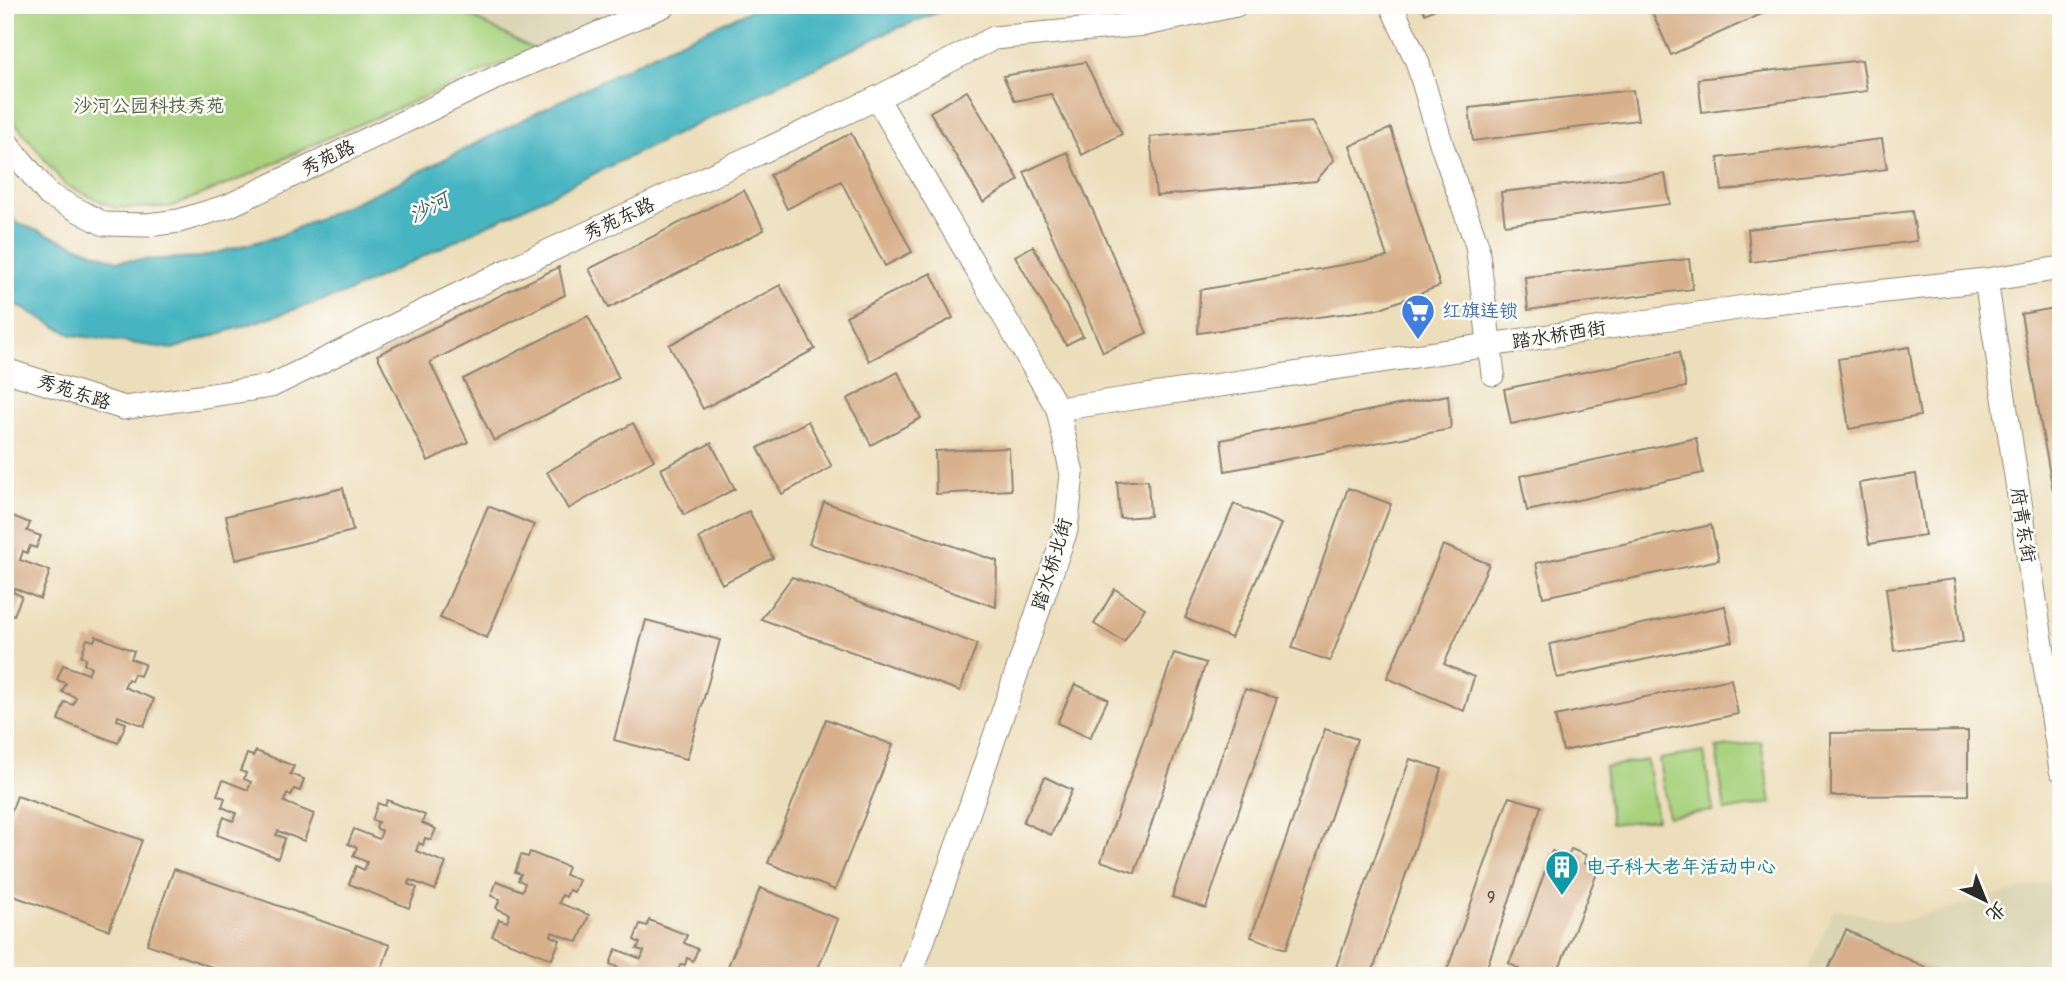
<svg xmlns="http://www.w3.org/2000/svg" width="2066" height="981" font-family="Pangolin,'LXGW WenKai TC',sans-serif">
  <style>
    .built { fill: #dbd5b4 }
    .green { fill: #a8d27e; stroke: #6a7e54; stroke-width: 2 }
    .water { fill: #46b5c1; stroke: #387076; stroke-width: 2 }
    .building { fill: #d8b08b }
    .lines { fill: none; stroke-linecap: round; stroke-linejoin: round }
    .minor-casing { stroke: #8c8473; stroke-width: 25 }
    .minor { stroke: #fff; stroke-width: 23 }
    .labels { text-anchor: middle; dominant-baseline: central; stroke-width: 5; stroke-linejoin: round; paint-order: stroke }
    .number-label { font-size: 16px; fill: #564c43 }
    .park-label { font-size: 19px; fill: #505d44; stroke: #fdfcf7 }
    .street-label { font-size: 19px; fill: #2b2b2b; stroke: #fdfcf7 }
    .shop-label { font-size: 19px; fill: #366cbe; stroke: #fdfcf7; text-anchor: start }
    .culture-label { font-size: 19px; fill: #0d838f; stroke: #fdfcf7; text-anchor: start }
    .water-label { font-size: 21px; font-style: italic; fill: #366267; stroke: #fdfcf7 }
  </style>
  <rect width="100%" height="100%" fill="#fdfcf7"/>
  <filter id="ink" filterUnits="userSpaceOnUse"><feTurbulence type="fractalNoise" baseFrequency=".0143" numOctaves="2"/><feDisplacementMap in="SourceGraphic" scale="14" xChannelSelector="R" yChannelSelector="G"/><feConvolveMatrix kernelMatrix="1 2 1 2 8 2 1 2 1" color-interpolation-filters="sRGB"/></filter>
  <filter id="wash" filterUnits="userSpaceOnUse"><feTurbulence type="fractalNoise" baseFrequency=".00686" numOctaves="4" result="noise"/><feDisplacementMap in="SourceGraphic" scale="28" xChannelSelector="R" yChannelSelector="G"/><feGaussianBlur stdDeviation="1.57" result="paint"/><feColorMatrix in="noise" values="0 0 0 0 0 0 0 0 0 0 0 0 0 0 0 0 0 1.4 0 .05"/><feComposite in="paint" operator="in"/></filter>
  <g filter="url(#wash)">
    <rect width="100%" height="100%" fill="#eddebb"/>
    <g class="built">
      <path d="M450,5H641L535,50Z"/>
      <path d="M2060,878L2061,976H1805L1834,908L1898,922Z"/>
    </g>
    <g class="green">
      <path d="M5,5H450L535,50L327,138L243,178L170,207L115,208L65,185L5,110Z"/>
      <path d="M1761,742L1771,803L1725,811L1716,748Z"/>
      <path d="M1704,752L1713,811L1668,817L1659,759Z"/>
      <path d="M1647,760L1657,819L1611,824L1604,767Z"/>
    </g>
    <path class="water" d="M762,5H957L888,32L349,292L172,349L72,335L5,299V208L17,223L117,261L201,257L279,236L397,183L668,47Z"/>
    <g id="blocks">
      <g class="building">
        <path d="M1421,5H1443L1425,14Z"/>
        <path d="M1649,5H1762L1766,12L1671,55Z"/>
        <path d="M1862,60L1867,91L1702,112L1698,79Z"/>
        <path d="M1085,62L1122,134L1082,155L1051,94L1015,101L1003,76Z"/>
        <path d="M1633,90L1638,120L1473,141L1469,108Z"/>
        <path d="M967,91L1019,180L983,202L930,112Z"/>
        <path d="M1313,122L1334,160L1316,181L1156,196L1150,137Z"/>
        <path d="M1391,128L1440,286L1378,309L1198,333L1200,290L1387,257L1350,146Z"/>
        <path d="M851,133L912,252L885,266L841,181L787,209L770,175Z"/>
        <path d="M1882,139L1887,169L1722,191L1718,158Z"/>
        <path d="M1067,152L1147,333L1103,352L1024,172Z"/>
        <path d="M1665,174L1670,204L1505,225L1501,192Z"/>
        <path d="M744,190L764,230L609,308L589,269Z"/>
        <path d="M1912,211L1917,241L1751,262L1748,229Z"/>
        <path d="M1033,246L1083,336L1066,345L1015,256Z"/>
        <path d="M1689,259L1693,289L1528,310L1525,277Z"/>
        <path d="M559,267L565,295L430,362L468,442L428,461L377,355Z"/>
        <path d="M931,273L953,318L869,361L846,316Z"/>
        <path d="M780,285L815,349L703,409L669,345Z"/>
        <path d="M2061,307V490L2053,491L2021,314Z"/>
        <path d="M588,316L619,378L494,441L463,379Z"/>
        <path d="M1909,347L1920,416L1849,429L1838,359Z"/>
        <path d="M1679,352L1686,387L1511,424L1504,389Z"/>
        <path d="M898,372L921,418L871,445L847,399Z"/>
        <path d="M1448,395L1451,429L1225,471L1221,440Z"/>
        <path d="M808,421L832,467L782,494L758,448Z"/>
        <path d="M633,423L654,460L568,509L547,472Z"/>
        <path d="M1696,438L1703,473L1527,511L1520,476Z"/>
        <path d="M711,443L735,489L684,515L661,469Z"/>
        <path d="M1009,448L1011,490L936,494L935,451Z"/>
        <path d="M1916,474L1925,535L1869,544L1859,483Z"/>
        <path d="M1148,480L1150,516L1120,518L1117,482Z"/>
        <path d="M343,488L353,531L236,560L226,516Z"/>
        <path d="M1348,488L1391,504L1330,661L1292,648Z"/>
        <path d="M824,502L997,561L996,607L809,544Z"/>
        <path d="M1234,504L1281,524L1231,638L1185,618Z"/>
        <path d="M488,506L534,525L487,638L440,618Z"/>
        <path d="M749,511L773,558L722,584L699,538Z"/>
        <path d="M5,513L30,523L27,531L41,536L36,548L30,546L27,553L23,551L20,560L50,571L40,599L14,588L13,592L22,596L14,615L5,612Z"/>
        <path d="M1711,525L1719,560L1543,597L1536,563Z"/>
        <path d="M1443,545L1489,564L1444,664L1474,677L1464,711L1387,678Z"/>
        <path d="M792,577L977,644L960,691L761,619Z"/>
        <path d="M1955,579L1963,642L1894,651L1886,588Z"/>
        <path d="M1115,589L1145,608L1124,642L1094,624Z"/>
        <path d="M1725,606L1733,641L1557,678L1550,644Z"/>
        <path d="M646,620L720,640L687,759L614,740Z"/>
        <path d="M96,636L134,651L131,659L145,664L140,676L134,674L131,681L128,679L124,687L154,699L144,726L118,716L117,720L126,723L118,743L58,720L65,702L73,705L76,697L62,692L66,683L57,680L63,665L88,674L91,667L84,664L86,658L81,656L87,639L94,641Z"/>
        <path d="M1174,653L1206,663L1135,873L1101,861Z"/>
        <path d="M1731,679L1738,714L1563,751L1555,716Z"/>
        <path d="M1075,684L1108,699L1090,738L1057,723Z"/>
        <path d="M1245,689L1277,698L1206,908L1172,897Z"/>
        <path d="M826,719L893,745L835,890L768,863Z"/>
        <path d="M1325,729L1357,739L1286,949L1251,937Z"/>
        <path d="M1968,731V795L1831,796V733Z"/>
        <path d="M256,751L294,766L290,774L304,779L300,791L294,789L291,796L287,794L284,802L314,814L304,841L278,831L276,835L285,838L278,858L217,835L224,817L233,821L236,813L222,807L225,798L217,795L223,780L248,790L251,782L244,779L246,773L240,771L247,754L253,756Z"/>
        <path d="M1410,759L1442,769L1371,976H1360L1336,967Z"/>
        <path d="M1045,777L1072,790L1051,835L1023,822Z"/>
        <path d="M17,796L142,840L109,930L5,893V828Z"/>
        <path d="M1509,797L1541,806L1484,976H1445Z"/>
        <path d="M387,800L425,815L422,823L436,829L431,840L425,838L423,845L419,843L416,851L446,863L435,890L410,880L408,884L417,888L409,908L349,884L356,866L364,870L367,862L353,856L357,847L348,844L354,829L379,839L382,831L376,828L378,822L372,820L378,803L385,806Z"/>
        <path d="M1571,849L1586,855L1584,863L1599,868L1556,976H1517L1519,969L1509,963L1526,925L1552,851L1568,857Z"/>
        <path d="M530,852L568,867L565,875L579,880L574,892L569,890L566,897L562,895L559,903L589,915L578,942L552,932L551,936L560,940L552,959L492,936L499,919L507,922L510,914L496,908L500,899L491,896L497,881L522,891L525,883L518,880L521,874L515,872L521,855L528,857Z"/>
        <path d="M174,869L390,945L379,976H237L147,944Z"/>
        <path d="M760,888L838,919L815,976H724Z"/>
        <path d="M649,920L687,935L684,943L698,949L693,961L687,958L685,965L681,964L677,972L687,976H616L619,968L610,964L616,949L641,959L644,951L637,949L640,943L634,940L640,924L647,926Z"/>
        <path d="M1846,930L1944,976H1825Z"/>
      </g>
    </g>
  </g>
  <g filter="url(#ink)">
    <use href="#blocks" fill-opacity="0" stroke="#8c8473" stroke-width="2"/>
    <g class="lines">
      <g class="minor-casing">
        <g id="minor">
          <path d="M1391,5L1417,61L1442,146L1477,245L1493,374"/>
          <path d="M877,98L1058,409L1072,474L1066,530L950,866L910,976"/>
          <path d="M5,141L49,195L104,224L147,225L179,221L228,206L506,73L665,5"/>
          <path d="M1986,280L2061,770"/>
          <path d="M5,367L8,371L124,408L271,386L502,273L877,98L994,38L1146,24L1236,5"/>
          <path d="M1058,409L1758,305L1986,280L2061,268"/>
        </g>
      </g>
      <use href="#minor" class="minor"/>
    </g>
  </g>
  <defs>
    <g id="supermarket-pin" transform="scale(1.75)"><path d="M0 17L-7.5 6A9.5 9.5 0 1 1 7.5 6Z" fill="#3f7fe0" stroke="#fdfcf7"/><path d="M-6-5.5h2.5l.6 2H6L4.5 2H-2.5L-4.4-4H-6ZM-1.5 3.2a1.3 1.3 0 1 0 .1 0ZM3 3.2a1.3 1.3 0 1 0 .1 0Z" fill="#fff"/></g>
    <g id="building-pin" transform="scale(1.75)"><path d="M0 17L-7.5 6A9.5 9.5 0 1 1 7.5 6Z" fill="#0f9aa8" stroke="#fdfcf7"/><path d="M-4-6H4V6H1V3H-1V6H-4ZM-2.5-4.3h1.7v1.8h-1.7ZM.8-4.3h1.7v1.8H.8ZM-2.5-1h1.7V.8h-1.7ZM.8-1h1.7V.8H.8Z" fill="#fff"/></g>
  </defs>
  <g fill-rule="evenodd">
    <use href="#supermarket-pin" x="1418" y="311"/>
    <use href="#building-pin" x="1562" y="867"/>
  </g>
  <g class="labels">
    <g class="number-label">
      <text x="1491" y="898">9</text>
    </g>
    <g class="park-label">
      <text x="149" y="106">沙河公园科技秀苑</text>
    </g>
    <g class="street-label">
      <text transform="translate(328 158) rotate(-26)">秀苑路</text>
      <text transform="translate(619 219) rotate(-25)">秀苑东路</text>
      <text transform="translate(1559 335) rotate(-9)">踏水桥西街</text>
      <text transform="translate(74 392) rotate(18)">秀苑东路</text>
      <text transform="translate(2023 525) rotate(81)">府青东街</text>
      <text transform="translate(1052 564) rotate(-73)">踏水桥北街</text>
    </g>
    <g class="shop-label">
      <text x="1442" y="311">红旗连锁</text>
    </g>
    <g class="culture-label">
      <text x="1586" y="867">电子科大老年活动中心</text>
    </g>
    <g class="water-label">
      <text transform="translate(429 208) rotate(-27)">沙河</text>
    </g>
  </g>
  <rect width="2066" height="981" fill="none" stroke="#fdfcf7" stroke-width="28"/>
  <g transform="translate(1985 900) rotate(137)" stroke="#fdfcf7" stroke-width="5" paint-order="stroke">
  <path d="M0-5L12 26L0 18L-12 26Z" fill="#2b2b2b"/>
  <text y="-10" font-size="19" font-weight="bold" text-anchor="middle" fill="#2b2b2b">北</text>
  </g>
</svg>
